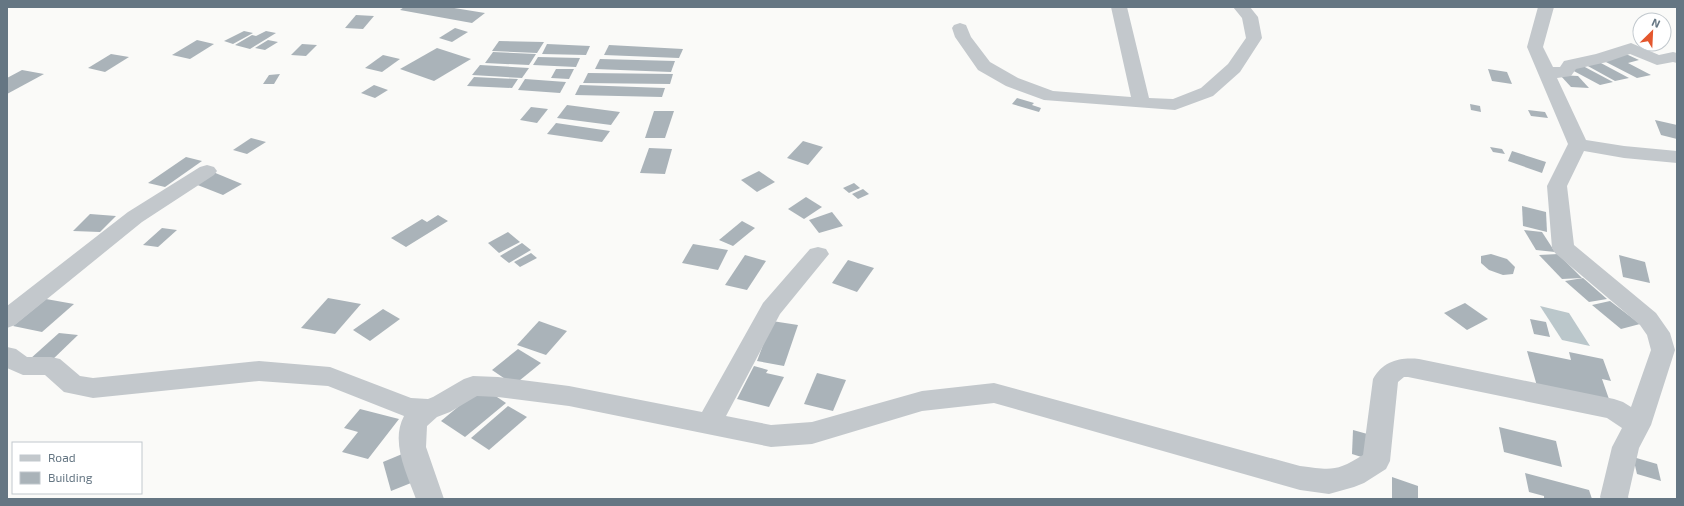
<svg xmlns="http://www.w3.org/2000/svg" width="1684" height="506" font-family="'Exo 2',sans-serif">
  <style>
    .water { fill: #bbc7cb }
    .building { fill: #aab3b9 }
    .lines { fill: none; stroke-linecap: round; stroke-linejoin: round }
    .minor { fill: #c3c8cc; fill-rule: evenodd }
  </style>
  <rect width="100%" height="100%" fill="#fafaf8"/>
  <path class="water" d="M1540,306L1569,313L1590,346L1562,340Z"/>
  <g class="building">
    <path d="M404,7H448L485,13L472,23L400,10Z"/>
    <path d="M356,15L374,16L363,29L345,28Z"/>
    <path d="M455,28L468,32L452,42L439,38Z"/>
    <path d="M244,31L253,33L233,44L224,41Z"/>
    <path d="M266,31L276,33L250,49L235,45L252,35L256,36Z"/>
    <path d="M197,40L214,44L190,59L172,55Z"/>
    <path d="M268,40L278,42L265,50L255,48Z"/>
    <path d="M499,41L544,42L537,53L492,51Z"/>
    <path d="M302,44L317,45L306,56L291,55Z"/>
    <path d="M547,44L590,46L586,55L542,54Z"/>
    <path d="M609,45L683,49L679,58L604,55Z"/>
    <path d="M437,48L471,59L434,81L400,69Z"/>
    <path d="M493,52L536,54L529,65L485,63Z"/>
    <path d="M111,54L129,57L105,72L88,68Z"/>
    <path d="M1626,54L1639,60L1628,63L1651,75L1637,78L1602,60Z"/>
    <path d="M383,55L400,59L382,72L365,68Z"/>
    <path d="M538,57L580,58L576,67L533,65Z"/>
    <path d="M600,59L675,61L671,72L595,69Z"/>
    <path d="M1599,62L1629,78L1615,81L1586,65Z"/>
    <path d="M480,65L529,68L522,78L472,75Z"/>
    <path d="M1583,66L1613,82L1600,85L1570,69Z"/>
    <path d="M556,69H574L569,79L551,78Z"/>
    <path d="M1488,69L1507,72L1512,84L1492,81Z"/>
    <path d="M22,70L44,74L7,94V78Z"/>
    <path d="M588,73L673,74L670,84L583,83Z"/>
    <path d="M280,74L274,84H263L269,75Z"/>
    <path d="M1560,75L1578,76L1589,88L1571,87Z"/>
    <path d="M474,77L518,79L512,88L467,86Z"/>
    <path d="M525,79L566,82L560,93L518,90Z"/>
    <path d="M374,85L388,90L375,98L361,93Z"/>
    <path d="M580,85L665,88L662,97L575,95Z"/>
    <path d="M1017,98L1034,103L1032,105L1041,108L1039,112L1012,104Z"/>
    <path d="M1470,104L1480,106L1481,112L1471,110Z"/>
    <path d="M567,105L620,112L611,125L557,118Z"/>
    <path d="M531,107L548,109L537,123L520,120Z"/>
    <path d="M1528,110L1545,112L1548,118L1531,116Z"/>
    <path d="M654,111H674L665,138H645Z"/>
    <path d="M1655,120L1677,125V139L1661,135Z"/>
    <path d="M556,123L610,131L602,142L547,134Z"/>
    <path d="M251,138L266,142L247,154L233,150Z"/>
    <path d="M803,141L823,147L808,165L787,158Z"/>
    <path d="M1490,147L1502,149L1505,154L1493,152Z"/>
    <path d="M649,148L672,149L665,174L640,173Z"/>
    <path d="M1512,151L1546,162L1542,173L1508,161Z"/>
    <path d="M186,157L202,161L165,187L148,183Z"/>
    <path d="M759,171L775,182L757,192L741,180Z"/>
    <path d="M213,172L242,184L223,195L195,184Z"/>
    <path d="M854,183L860,188L849,193L843,188Z"/>
    <path d="M863,189L869,194L858,199L852,194Z"/>
    <path d="M806,197L822,207L804,219L788,209Z"/>
    <path d="M1522,206L1546,212L1547,232L1523,226Z"/>
    <path d="M832,212L843,226L819,233L809,220Z"/>
    <path d="M90,214L116,216L100,232L73,231Z"/>
    <path d="M438,215L448,221L406,247L391,238L422,219L427,222Z"/>
    <path d="M742,221L755,228L733,246L719,240Z"/>
    <path d="M162,228L177,230L158,247L143,245Z"/>
    <path d="M1524,230L1542,232L1555,252L1536,250Z"/>
    <path d="M508,232L520,242L499,253L488,243Z"/>
    <path d="M522,243L531,250L509,263L500,256Z"/>
    <path d="M693,244L728,250L718,270L682,263Z"/>
    <path d="M531,253L537,258L520,267L514,262Z"/>
    <path d="M1491,254L1507,259L1515,267L1513,274L1503,275L1489,270L1481,263V256Z"/>
    <path d="M1558,254L1582,278L1562,279L1539,255Z"/>
    <path d="M745,255L766,261L747,290L725,285Z"/>
    <path d="M1619,255L1645,262L1650,283L1623,277Z"/>
    <path d="M848,260L874,268L857,292L832,283Z"/>
    <path d="M1583,278L1607,299L1589,302L1565,281Z"/>
    <path d="M328,298L361,304L335,334L301,328Z"/>
    <path d="M46,299L74,304L42,332L13,326Z"/>
    <path d="M1610,301L1640,324L1621,329L1592,305Z"/>
    <path d="M1465,303L1488,319L1467,330L1444,313Z"/>
    <path d="M383,309L400,319L370,341L353,330Z"/>
    <path d="M1530,319L1546,322L1550,337L1534,334Z"/>
    <path d="M539,321L567,331L546,355L517,345Z"/>
    <path d="M772,321L798,325L784,366L757,361Z"/>
    <path d="M59,333L78,335L50,362L30,359Z"/>
    <path d="M518,349L541,363L514,385L492,370Z"/>
    <path d="M1527,351L1571,360L1569,352L1603,359L1611,381L1602,379L1610,402L1537,386Z"/>
    <path d="M754,366L768,370L766,373L784,377L769,407L737,399Z"/>
    <path d="M817,373L846,380L833,411L804,404Z"/>
    <path d="M482,387L506,403L465,437L441,421Z"/>
    <path d="M508,406L527,417L489,450L471,438Z"/>
    <path d="M360,409L399,419L368,459L342,452L358,432L344,428Z"/>
    <path d="M1499,427L1556,441L1562,467L1504,452Z"/>
    <path d="M1353,430L1371,435V460L1352,454Z"/>
    <path d="M407,452L416,481L391,491L383,462Z"/>
    <path d="M1633,457L1657,464L1661,481L1637,474Z"/>
    <path d="M1525,473L1589,490L1592,499H1544V496L1529,492Z"/>
    <path d="M1392,477L1418,486V499H1392Z"/>
  </g>
  <g class="lines">
    <g class="minor">
      <path d="M1111,7H1127L1149,98L1173,99L1201,88L1228,64L1246,38L1242,18L1233,7H1250L1258,17L1262,38L1240,72L1213,96L1175,110L1044,100L1006,86L978,70L955,37L952,28L954,25L960,23L966,25L971,37L990,62L1018,78L1053,91L1131,97Z"/>
      <path d="M1538,7H1554L1543,47L1553,67H1560L1564,61L1596,54L1631,43L1659,55L1673,52L1677,53V63L1673,62L1657,65L1630,54L1607,62L1576,69L1571,76L1557,78L1586,140L1624,146L1677,151V163L1624,158L1584,151L1567,186L1574,245L1656,313L1670,333L1675,350L1651,425L1639,448L1628,497L1629,499H1601L1600,497L1612,447L1622,428L1607,418L1408,377H1404L1398,382L1390,461L1386,469L1364,483L1354,487L1329,494L1300,490L994,403L922,411L812,444L771,447L569,406L498,397L477,396L450,412L437,417L427,426L426,447L444,499H416C407,474 390,442 404,416L328,386L259,381L93,398L64,392L45,375H23L7,368V347L16,349L27,357H51L60,359L80,376L93,378L259,361L330,367L411,398L428,399L433,397L464,379L473,376L498,377L569,386L702,412L763,303L810,249L818,247L826,249L829,254L780,314L726,416L771,425L812,422L922,391L994,383L1300,466C1331,470 1336,472 1363,455L1373,379C1383,361 1400,357 1419,359L1614,399L1623,402L1631,407L1651,350L1647,335L1640,325L1555,253L1552,248L1547,186L1568,144L1527,47Z"/>
      <path d="M207,165L214,167L217,171L214,175L142,222L15,325L7,328V306L128,212L200,167Z"/>
    </g>
  </g>
  <rect width="1684" height="506" fill="none" stroke="#657683" stroke-width="16"/>
  <rect x="12" y="442" width="130" height="52" fill="#ffffff" stroke="#c1c8cd"/>
  <rect x="20" y="455" width="20" height="6" fill="#c3c8cc" stroke="#c1c8cd"/>
  <text x="48" y="462" font-size="12" fill="#657683">Road</text>
  <rect x="20" y="472" width="20" height="12" fill="#aab3b9" stroke="#c1c8cd"/>
  <text x="48" y="482" font-size="12" fill="#657683">Building</text>
  <g transform="translate(1652 32) rotate(24)"><circle r="19" fill="#ffffff" stroke="#c1c8cd"/>
  <path d="M0-3L7 15L0 10L-7 15Z" fill="#e4572e"/>
  <text y="-6" font-size="11" font-weight="bold" text-anchor="middle" fill="#657683">N</text>
  </g>
</svg>
